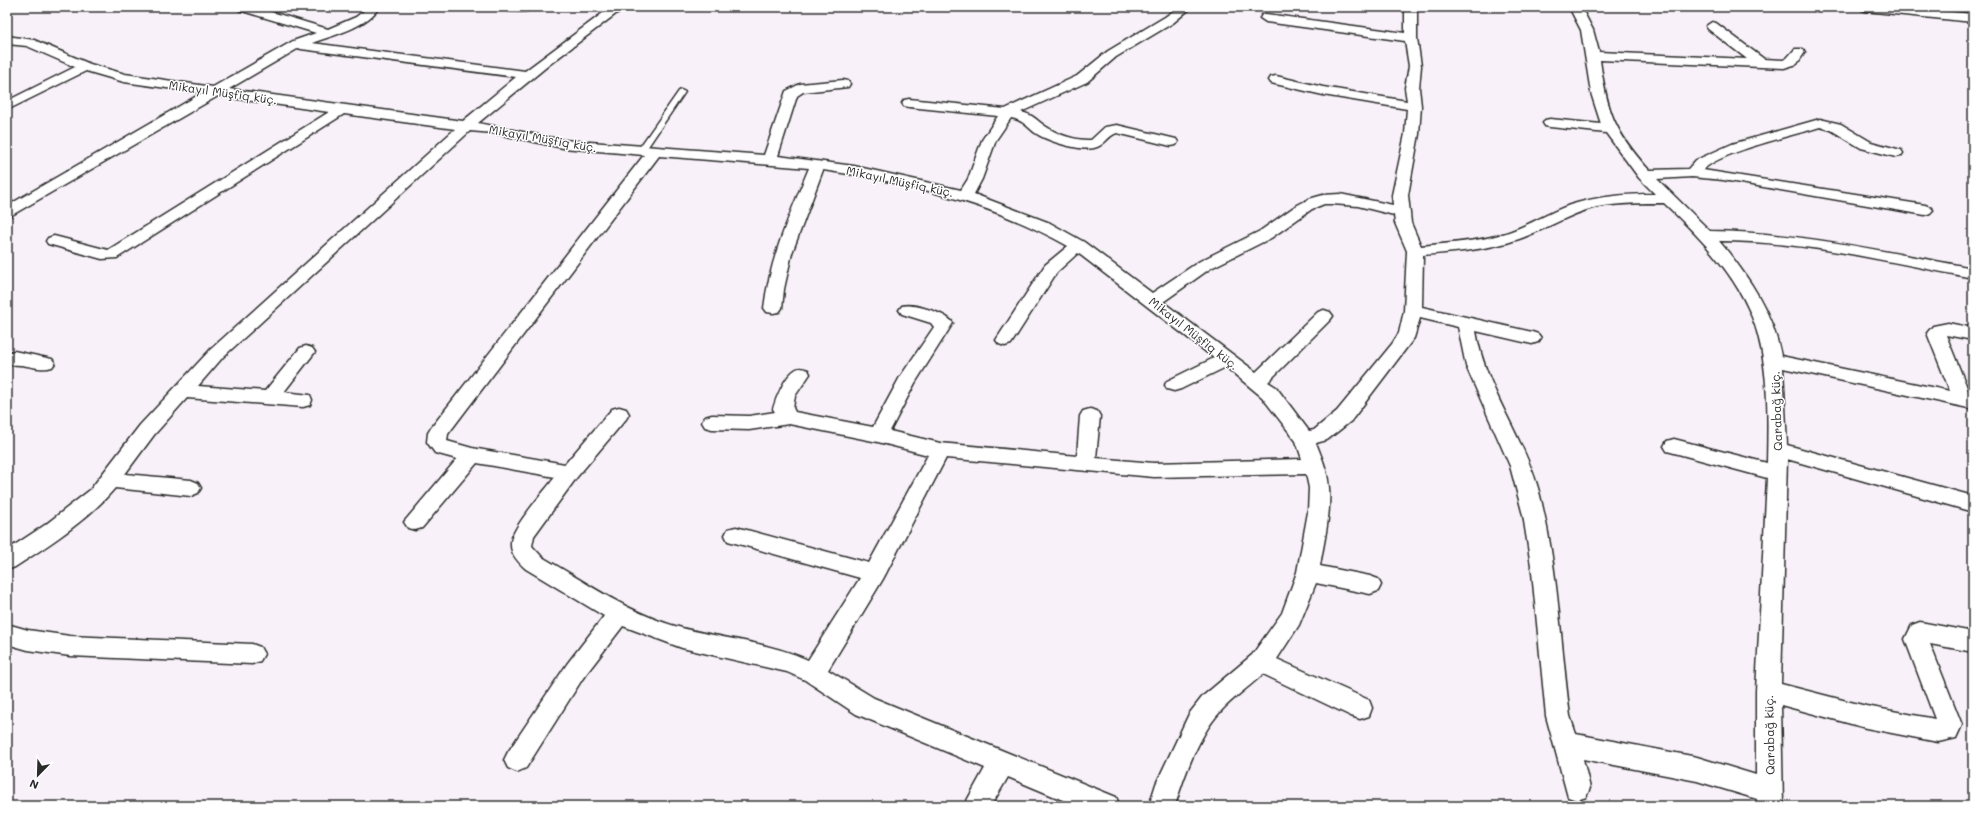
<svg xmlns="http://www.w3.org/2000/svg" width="1980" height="813" font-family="Mali,sans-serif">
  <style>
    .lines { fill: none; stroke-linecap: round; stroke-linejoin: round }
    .service-casing { stroke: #2b2b2b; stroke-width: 3 }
    .minor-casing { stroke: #2b2b2b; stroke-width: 3 }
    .service { fill: #fff; fill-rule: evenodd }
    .minor { fill: #fff; fill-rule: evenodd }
    .labels { text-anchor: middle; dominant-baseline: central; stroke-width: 3; stroke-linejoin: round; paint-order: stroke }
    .street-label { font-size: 12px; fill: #2b2b2b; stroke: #fff }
  </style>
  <rect width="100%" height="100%" fill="#f8f1f9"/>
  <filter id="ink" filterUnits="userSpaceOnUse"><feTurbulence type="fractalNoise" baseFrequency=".025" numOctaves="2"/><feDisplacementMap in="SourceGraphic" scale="8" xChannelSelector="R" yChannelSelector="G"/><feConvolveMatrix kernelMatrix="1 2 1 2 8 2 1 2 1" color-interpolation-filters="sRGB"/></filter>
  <g filter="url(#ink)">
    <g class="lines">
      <g class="service-casing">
        <path id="service" d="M681,90L685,92L645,151L644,153H638L637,151L679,91Z"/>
      </g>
      <g class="minor-casing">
        <g id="minor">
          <path d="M237,7H255L328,29L356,17L365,10L363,7H377L378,9C364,28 334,35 312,43L525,71L611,7H625L550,64L478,123L563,140L764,155L786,91L800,84L843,80L848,81L850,84L848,87L803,92L797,96L778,156L854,166L961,190L968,179L982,140L998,116L909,107L904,106L902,103L904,100L909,99L1005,109L1077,76L1108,51L1165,17L1179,7H1192L1173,23L1116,57L1087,82L1021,112C1034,115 1036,120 1045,126C1058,135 1077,141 1091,140L1105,127L1117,125L1176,139L1178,142L1176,145L1171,146L1117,133C1108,135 1105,146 1094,148C1079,151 1046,141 1034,132C1026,125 1022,120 1011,118L996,140L982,179L974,194L1050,223L1084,242L1152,293L1200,261L1260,231L1294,207L1309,199L1323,195L1340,194L1393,205L1392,195L1405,134L1407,109L1323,95L1271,83L1269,80L1271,77L1276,76L1323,87L1407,101L1405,88L1409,66L1405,41L1266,22L1260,18L1262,15L1266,14L1405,33V7H1417V38L1421,66L1419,88L1421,106L1419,134L1408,195L1411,223L1421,246C1449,243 1478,242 1506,233C1528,226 1548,213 1570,205C1598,196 1626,194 1655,194L1639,178L1606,133L1550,127L1545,126L1543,123L1545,120L1550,119L1601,124L1591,93L1581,30L1569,7H1581L1593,30L1599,52L1747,59L1708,29L1706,26L1712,22L1716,23L1764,59L1783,60L1787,58L1795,49H1803L1805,52L1797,64L1784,68L1600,60C1607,112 1614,131 1649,170L1688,169L1696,160L1732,144L1820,119L1841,124L1871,142L1901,150L1903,153L1901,156L1896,157L1861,148L1831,130L1820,127C1795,135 1719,152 1703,170L1925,205L1930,207L1933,210L1930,213L1925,215L1723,180L1692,177L1657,179L1710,231C1799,232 1886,252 1973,268V278C1889,262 1805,241 1719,241C1747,274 1773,312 1781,356L1950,391L1927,333L1933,326L1948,323L1973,328V340L1946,335L1970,395H1973V409L1783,368L1787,445L1973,496V512L1787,459L1781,684L1866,706L1935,719L1905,639L1912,625L1920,622L1973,632V652L1930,644L1962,725L1956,738L1938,742L1866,728L1781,705L1783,806H1757V799L1697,781L1583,759L1590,788L1586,797L1577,800L1568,797L1546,716L1532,572L1523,515L1510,466L1466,366L1458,327L1420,318L1414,338L1351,421L1327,440L1316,443C1322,458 1328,472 1329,488C1331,514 1324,541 1320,566L1370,576L1378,579L1381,585L1378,591L1370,594L1316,583L1299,625L1277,659L1369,700L1372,708L1369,716L1360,719L1351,716L1263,674C1249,687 1233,698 1221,711C1199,734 1184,776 1175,806H1149L1156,784L1189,714L1203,696L1252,655L1282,613L1297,572L1308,512L1309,488L1306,474L1154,477L946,458L883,579L828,670L874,698L1116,797L1120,806H1077L1008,777L991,806H964L985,768L856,714L805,680L787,672L682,648L623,626L583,678L526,768L517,772L508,768L504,760L508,752L567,664L604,616L526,569C519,563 510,554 511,543C511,528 545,491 555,477L477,463L422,528L415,530L408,528L404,522L457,459L435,453L427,442L428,433L431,428L644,155L563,148L493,133L470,131L223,357L198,386L265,391L300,348L306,346L312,348L315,352L284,392L310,395L312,400L310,405L303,407L187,398L154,435L125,474L191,480L198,483L201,488L198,493L191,496L115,488C87,521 50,544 15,567L7,570V550L45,525L90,490L140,425L211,349L455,129L344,114L117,258L102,259L48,244L46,241L48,238L54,236L108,250L329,112L218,96L12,215L7,217V206L202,93L124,82L86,71L7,110V101L75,67L27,46L7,44V36L34,40L90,64L125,74L213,87L293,41L316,33L239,10ZM299,48L301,49L516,77L463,121L229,89ZM659,156L809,168C790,214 770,258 764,308L767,312L773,313L779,312L782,308L784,289L792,253L823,170C907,182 994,204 1068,246L1045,265L996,340L999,344L1005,346L1011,344L1057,272L1078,253L1214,358L1167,381L1165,385L1167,389L1174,391L1181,389L1226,367L1262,397L1296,441L1302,459L1154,463L1096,458L1100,416L1097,411L1090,409L1083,411L1080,416L1077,456L940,443L890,431L915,383L953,323C947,313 913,303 902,306L899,310L902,314L931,323L934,327L900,377L873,427L795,412L793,408L795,396L810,374L808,370C803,368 799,367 795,370C785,376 776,398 773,409L775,412L749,416L712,415L705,417L702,422L705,427L712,429L749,430L789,424L878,442L928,455L869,563L736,527L728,529L725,535L728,541L860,578L808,660C768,642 724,639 682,628C631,615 587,583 542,557L532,546L534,536L577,477L626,419L629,414L626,409L619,407L612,409L565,464L472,448L447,441L448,434ZM1664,203C1703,240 1744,282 1758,335C1769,376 1768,421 1767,463L1674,439L1667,441L1664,446L1667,451L1767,478L1756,691V775L1697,757L1576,734L1570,716C1560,640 1558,562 1538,488C1522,434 1485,388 1476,331L1532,344L1538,342L1541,338L1538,334L1532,332L1422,307L1423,255C1455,252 1488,250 1519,239C1545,230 1570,213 1597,207C1619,203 1642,203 1664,203ZM1332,204L1358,206L1394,215L1395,223L1407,251L1404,311L1399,333L1392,344L1337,411L1314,430L1309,431L1276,387L1268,382L1330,320L1333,316L1330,312L1324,310L1318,312L1256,372L1163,302L1211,268L1271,238L1312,209L1324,204Z"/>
          <path d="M501,7H536C531,13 506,13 501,7Z"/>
          <path d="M1858,7H1899L1973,14V22L1864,11Z"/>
          <path d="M14,351L52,359L55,363L52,367C37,372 24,361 7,366V353Z"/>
          <path d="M7,624L28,630L70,636L252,644L260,647L264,654L260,661L252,664L70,656L28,650L7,644Z"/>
        </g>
      </g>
      <use href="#service" class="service"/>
      <use href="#minor" class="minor"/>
    </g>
  </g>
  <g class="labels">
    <g class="street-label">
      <text transform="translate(223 92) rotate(8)">Mikayıl Müşfiq küç.</text>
      <text transform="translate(543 138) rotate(10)">Mikayıl Müşfiq küç.</text>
      <text transform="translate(900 181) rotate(12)">Mikayıl Müşfiq küç.</text>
      <text transform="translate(1194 333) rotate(38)">Mikayıl Müşfiq küç.</text>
      <text transform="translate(1776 411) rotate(-92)">Qarabağ küç.</text>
      <text transform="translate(1769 735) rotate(-91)">Qarabağ küç.</text>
    </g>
  </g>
  <rect width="1980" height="813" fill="none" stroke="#fff" stroke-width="24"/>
  <rect x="12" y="12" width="1956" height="789" fill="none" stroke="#2b2b2b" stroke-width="1.5" filter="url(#ink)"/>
  <g transform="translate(38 775) rotate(203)" stroke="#ffffff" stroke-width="3" paint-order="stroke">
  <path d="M0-3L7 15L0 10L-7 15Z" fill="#2b2b2b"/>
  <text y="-6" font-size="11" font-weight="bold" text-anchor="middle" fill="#2b2b2b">N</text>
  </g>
</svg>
